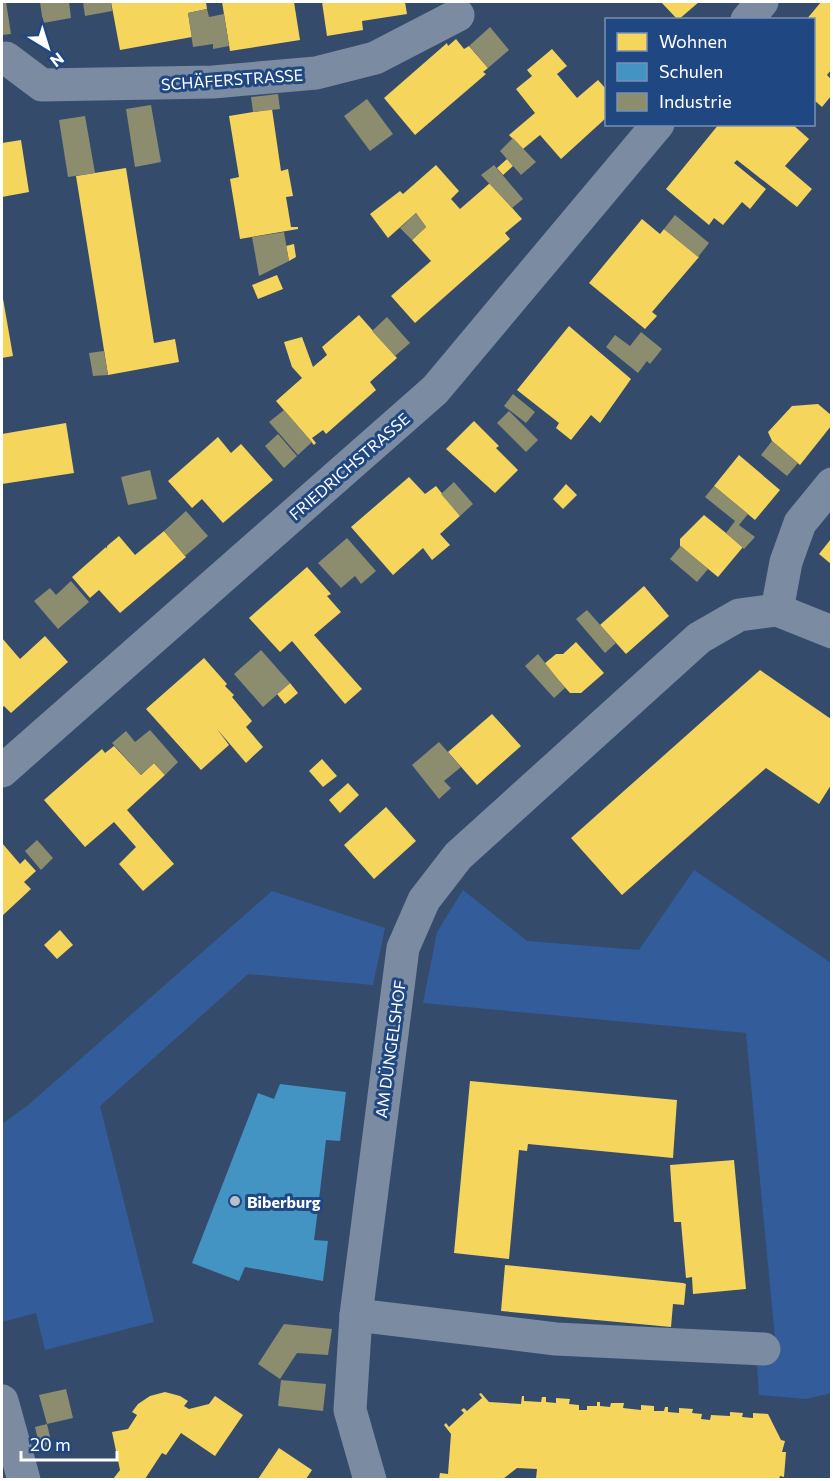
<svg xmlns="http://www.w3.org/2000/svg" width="833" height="1481" font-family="Commissioner,sans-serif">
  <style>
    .green { fill: #325d9a }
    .homes { fill: #f6d55c }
    .schools { fill: #4393c3 }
    .industry { fill: #8c8c6e }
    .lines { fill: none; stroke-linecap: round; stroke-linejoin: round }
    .street { stroke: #7b8ba2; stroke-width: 33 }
    .poi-dot { fill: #b8c0cc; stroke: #1f4782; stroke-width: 2 }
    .labels { text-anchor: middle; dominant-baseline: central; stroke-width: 6; stroke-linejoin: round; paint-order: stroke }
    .street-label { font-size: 16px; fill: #fff; stroke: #1f4782 }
    .poi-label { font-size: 16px; font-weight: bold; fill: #fff; stroke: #1f4782; text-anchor: start }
  </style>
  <rect width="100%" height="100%" fill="#354b6c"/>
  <g class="green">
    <path d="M694,870L831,963V1393L806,1399L759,1395L755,1335L775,1338L746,1033L423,1003L437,932L463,890L527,941L639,950Z"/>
    <path d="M272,891L385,928L373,985L248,974L100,1106L154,1322L45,1350L36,1313L2,1322V1124L27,1106Z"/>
  </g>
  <g class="homes">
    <path d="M111,2H206L207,9L188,13L192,37L120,50Z"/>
    <path d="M222,2H294L300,40L230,51Z"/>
    <path d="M322,2H405L407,14L362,21L363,30L327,36Z"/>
    <path d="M661,2H699L678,20Z"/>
    <path d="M821,2H831V70L827,75L831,79V96L822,107L814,100V20H806Z"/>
    <path d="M456,39L464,49L469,46L488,68L483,72L486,74L415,135L384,98L447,43L448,46Z"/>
    <path d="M552,49L567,66L557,74L577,98L598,80L606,89V118L561,159L540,135L523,149L509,135L535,113L516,89L532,76L527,70Z"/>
    <path d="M272,109L281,171L288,169L293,196L286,197L291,227H298V229L240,239L230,179L239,177L229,116Z"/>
    <path d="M719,124H792L809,139L785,166L812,189L797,207L737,160L734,163L766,189L750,209L742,202L723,225L714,218L709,225L666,189Z"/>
    <path d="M21,140L29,192L2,197V143Z"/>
    <path d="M507,159L513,166L503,175L497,168Z"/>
    <path d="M436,165L459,191L451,199L460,209L490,183L522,219L505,233L510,239L415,323L391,296L431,261L412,240L426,227L416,213L388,238L370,214L400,191L403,194Z"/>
    <path d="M126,168L154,343L175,339L179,362L108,375L76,176Z"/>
    <path d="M642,219L660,234L664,229L699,257L652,312L657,316L645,329L589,283Z"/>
    <path d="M294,244L296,257L289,261L286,246Z"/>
    <path d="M277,275L283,289L258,299L252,285Z"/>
    <path d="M2,293L13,356L2,358Z"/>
    <path d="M359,315L397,358L370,382L376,390L326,434L323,430L312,438L316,443L314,445L276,401L302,378L292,367L284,342L302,337L313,367L327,355L322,347Z"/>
    <path d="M569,326L631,379L600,423L591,415L571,440L556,428L559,423L517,390Z"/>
    <path d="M818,404L831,415V426L800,465L772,441L768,432L792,406Z"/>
    <path d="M474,421L499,446L496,448L518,470L495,493L446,449Z"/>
    <path d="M66,423L74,473L2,484V434Z"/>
    <path d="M218,437L231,453L241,444L273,480L223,523L202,499L192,508L168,481Z"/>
    <path d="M739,455L780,490L755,520L714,486Z"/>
    <path d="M409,477L425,494L436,486L460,516L440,534L450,545L432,560L423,548L393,575L351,527Z"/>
    <path d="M566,484L577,495L563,509L553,499Z"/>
    <path d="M704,515L743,547L718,577L680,546V539Z"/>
    <path d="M164,531L186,557L120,613L99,590L90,598L72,577L106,547L107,549V546L119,536L135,555Z"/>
    <path d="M831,539V564L819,554Z"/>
    <path d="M307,567L331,594L327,596L341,612L314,635L362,689L345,704L292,641L280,652L249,618Z"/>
    <path d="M644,586L669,616L626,654L600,625Z"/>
    <path d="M45,636L68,662L11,713L4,706L2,708V638L20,659Z"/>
    <path d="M576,642L604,673L581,693H570L544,664L556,654H563Z"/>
    <path d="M204,658L227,684L225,686L234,695L232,697L252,721L246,727L263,747L246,763L217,729L229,745L201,770L146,709Z"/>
    <path d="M760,670L831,719V785L819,804L766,768L622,895L571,838Z"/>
    <path d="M290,683L298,693L285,704L277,694Z"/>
    <path d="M492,714L521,746L477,785L448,752Z"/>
    <path d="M114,746L141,775L154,763L165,775L127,810L174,864L143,891L119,864L136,847L114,822L85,847L44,800L102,749L105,753Z"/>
    <path d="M322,759L337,776L323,787L309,771Z"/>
    <path d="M348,783L359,795L340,813L329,800Z"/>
    <path d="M386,807L416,841L374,879L344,845Z"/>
    <path d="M2,843L20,864L25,859L36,871L24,882L31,889L2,916Z"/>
    <path d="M60,930L73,945L57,959L44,945Z"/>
    <path d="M470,1081L677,1100L673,1158L528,1144L527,1151L519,1150L509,1259L454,1253Z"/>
    <path d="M734,1160L746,1289L693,1294L692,1277L686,1278L681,1222H674L670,1165Z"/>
    <path d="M505,1265L683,1283L686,1284L684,1305L673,1304L671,1327L501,1311Z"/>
    <path d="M165,1392L180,1396L188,1401L184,1406L189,1409L209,1404L215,1396L243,1415L215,1456L181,1433L166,1455L162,1453L145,1479H113L120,1470L112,1432L128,1429L137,1415L132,1412L138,1404L150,1396Z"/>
    <path d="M481,1393L489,1402L521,1404L522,1396H524V1401L541,1402L542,1397H546V1402L556,1403V1398L570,1399L569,1404L579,1405V1410H587V1406H597V1402H600V1406L610,1407L611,1403H624L623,1408L641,1410V1405L654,1406V1411H664L665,1407H668V1412L679,1413V1408L693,1409L692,1413L702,1414L701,1419L710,1420L711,1415L730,1416V1412L743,1413L742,1417L753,1418V1413L768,1414L781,1440L785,1441L782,1452H786L784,1477L780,1476L779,1479H536L537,1469L517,1468L503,1479H439L440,1473L448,1474L451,1434L444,1425L446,1423L449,1427L464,1413L461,1410L464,1408L467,1411L482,1398L479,1394Z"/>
    <path d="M279,1448L312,1470L306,1479H258Z"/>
  </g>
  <path class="schools" d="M280,1084L346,1092L340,1141L326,1140L316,1225L314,1240L328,1241L323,1281L245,1267L239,1281L192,1263L258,1093L274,1099Z"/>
  <g class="industry">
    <path d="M2,2H6L11,34L2,35Z"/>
    <path d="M40,2H69L71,18L43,23Z"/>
    <path d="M83,2H111L112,11L85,16Z"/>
    <path d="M207,9L209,17L224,14L229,46L213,49V44L193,47L188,13Z"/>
    <path d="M490,27L509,50L488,68L469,46Z"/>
    <path d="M278,94L280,109L253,112L251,97Z"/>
    <path d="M367,99L393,134L370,151L344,116Z"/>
    <path d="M151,105L161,162L135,167L126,109Z"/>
    <path d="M85,116L95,173L68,177L59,120Z"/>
    <path d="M513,138L536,162L521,175L500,151Z"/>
    <path d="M494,165L523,199L512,208L481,175Z"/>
    <path d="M416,213L426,227L412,240L400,228Z"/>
    <path d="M675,215L709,243L698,257L664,229Z"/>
    <path d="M284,232L289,261L259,276L252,237Z"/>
    <path d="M387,317L410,343L395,356L372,331Z"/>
    <path d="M641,332L662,349L650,364L647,361L638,373L606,347L615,335L630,346Z"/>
    <path d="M104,351L108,375L93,376L89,353Z"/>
    <path d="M513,394L535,412L526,423L504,406Z"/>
    <path d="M284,410L312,442L298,455L269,422Z"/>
    <path d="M509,411L538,440L526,452L497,423Z"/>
    <path d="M278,434L297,456L284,468L265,446Z"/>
    <path d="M772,441L798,463L787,476L761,455Z"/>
    <path d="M150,470L157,499L128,505L121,477Z"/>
    <path d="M454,482L473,504L460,516L441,494Z"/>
    <path d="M714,486L748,514L739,525L755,537L744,549L726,533L735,521L705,497Z"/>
    <path d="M186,511L208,536L185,556L164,531Z"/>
    <path d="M347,538L376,571L361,584L355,576L341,588L318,563Z"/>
    <path d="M681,546L708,569L697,582L670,559Z"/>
    <path d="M71,581L89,602L58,629L34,601L50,588L56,595Z"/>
    <path d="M587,610L616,643L605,653L576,619Z"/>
    <path d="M261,650L290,683L263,707L234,674Z"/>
    <path d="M538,654L565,688L554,698L525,666Z"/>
    <path d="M150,730L178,762L165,775L154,763L141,775L112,743L126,731L135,742Z"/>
    <path d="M439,742L461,767L444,781L451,788L439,799L412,765Z"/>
    <path d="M37,840L53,858L41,870L25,851Z"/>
    <path d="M284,1324L332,1329L328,1355L297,1353L280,1379L258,1364Z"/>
    <path d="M281,1380L326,1384L323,1411L278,1406Z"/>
    <path d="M66,1389L73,1418L47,1424L52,1445L40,1448L35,1427L47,1424L39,1395Z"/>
  </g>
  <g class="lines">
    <g class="street">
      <path d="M747,20L762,2"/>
      <path d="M2,59L6,58L42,85L213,82L316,73L375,58L458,15"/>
      <path d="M777,610L786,562L800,523L832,484"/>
      <path d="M2,771L435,390L658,124"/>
      <path d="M356,1315L556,1339L764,1349"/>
      <path d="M2,1401L24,1480"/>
      <path d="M370,1480L350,1410L356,1315L403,948L424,900L458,856L699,638L739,615L777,610L832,632"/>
    </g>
  </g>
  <circle class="poi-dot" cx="235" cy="1201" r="6"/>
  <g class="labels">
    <g class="street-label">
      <text transform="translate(232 79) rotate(-4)">SCHÄFERSTRASSE</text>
      <text transform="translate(349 466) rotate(-41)">FRIEDRICHSTRASSE</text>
      <text transform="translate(390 1049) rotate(-82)">AM DÜNGELSHOF</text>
    </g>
    <g class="poi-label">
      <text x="247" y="1201">Biberburg</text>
    </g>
  </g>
  <rect width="833" height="1481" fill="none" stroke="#ffffff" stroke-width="6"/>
  <rect x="605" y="18" width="210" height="108" fill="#1f4782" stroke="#7991b4" stroke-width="1.5"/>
  <rect x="617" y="33" width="30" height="18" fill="#f6d55c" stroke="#7991b4" stroke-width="1.5"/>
  <text x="659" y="48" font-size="18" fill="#ffffff">Wohnen</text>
  <rect x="617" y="63" width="30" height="18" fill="#4393c3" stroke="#7991b4" stroke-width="1.5"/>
  <text x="659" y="78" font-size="18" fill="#ffffff">Schulen</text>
  <rect x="617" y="93" width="30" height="18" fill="#8c8c6e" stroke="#7991b4" stroke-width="1.5"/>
  <text x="659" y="108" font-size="18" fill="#ffffff">Industrie</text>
  <g transform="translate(48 48) rotate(142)" stroke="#1f4782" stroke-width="4.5" paint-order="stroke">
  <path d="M0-4.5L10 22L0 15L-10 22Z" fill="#ffffff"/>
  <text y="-9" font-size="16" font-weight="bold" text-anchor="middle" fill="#ffffff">N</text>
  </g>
  <path d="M21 1451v9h96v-9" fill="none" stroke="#ffffff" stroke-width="3"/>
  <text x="30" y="1451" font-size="18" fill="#ffffff" stroke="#1f4782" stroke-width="4.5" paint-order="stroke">20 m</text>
</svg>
